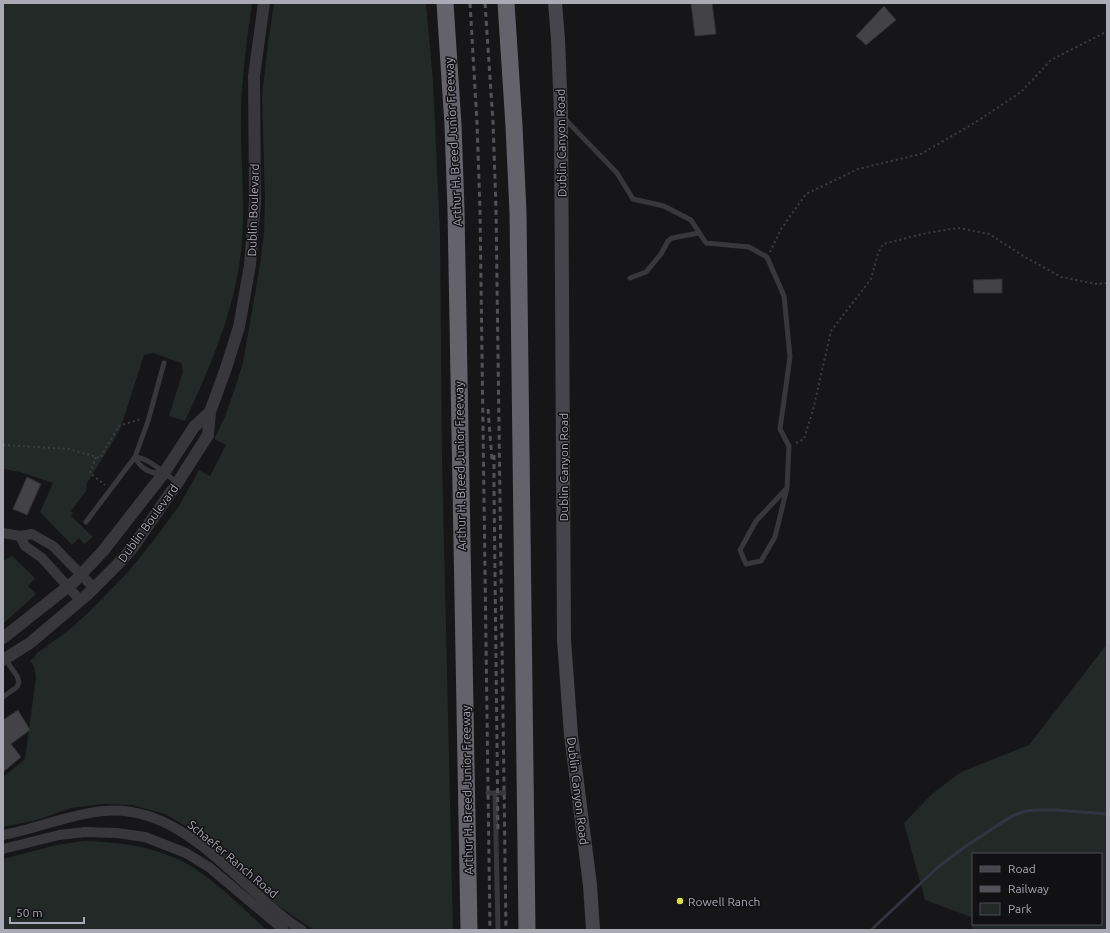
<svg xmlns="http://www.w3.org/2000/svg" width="1110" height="933" font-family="Ubuntu,sans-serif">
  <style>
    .green { fill: #222926; fill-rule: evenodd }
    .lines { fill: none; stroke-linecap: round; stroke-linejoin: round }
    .stream { stroke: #323540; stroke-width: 3 }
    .building { fill: #434347; stroke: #313033 }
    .path { stroke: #3e3d42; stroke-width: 2; stroke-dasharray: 2 3; stroke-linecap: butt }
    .service { stroke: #38373c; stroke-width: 5 }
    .minor { stroke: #38373c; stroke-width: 10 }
    .tertiary { stroke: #38373c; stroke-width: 12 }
    .secondary { stroke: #46454b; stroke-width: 14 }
    .motorway { stroke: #64636c; stroke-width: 17 }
    .rail { stroke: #535258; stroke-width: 3; stroke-dasharray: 5 4; stroke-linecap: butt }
    .poi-dot { fill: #d8de47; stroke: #111012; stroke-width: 1.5 }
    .labels { text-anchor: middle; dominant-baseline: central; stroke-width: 3; stroke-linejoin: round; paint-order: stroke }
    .street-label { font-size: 12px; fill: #aaa9b6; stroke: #111012 }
    .poi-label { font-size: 12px; fill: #aaa9b6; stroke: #111012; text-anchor: start }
  </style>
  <rect width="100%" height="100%" fill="#161517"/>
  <g class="green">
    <path d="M3,3H252C247,39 242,75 241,112C240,162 247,210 240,260C232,317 209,370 185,421L169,416L183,371L181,363L153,353L144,355L120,430L87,483L86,491L71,511L73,513L71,516L93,537L84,544L79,538L72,545L40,512L53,483L20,472L3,469Z"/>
    <path d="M274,3H426L433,81L440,233L442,455L453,930H314L278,906L194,831L165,814L132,805L102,804L71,808L37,820L3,827V777L25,759L36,677L34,667L30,660L34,658L37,653L69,630L90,611L128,572L153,541L179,506L199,470L210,476L226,445L214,439L225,417L237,382L243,362L260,265L264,232L265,199L262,97L268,42Z"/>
    <path d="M12,556L35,578L28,586L36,594L3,624V561Z"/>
    <path d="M1107,644V930H972L971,917L925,900L904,823L933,793L961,772L1029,745ZM973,854H1101V924H973Z"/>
    <path d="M84,841C118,842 151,846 182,861C214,878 240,906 267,930H3V859L56,845Z"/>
  </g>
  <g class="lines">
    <path class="stream" d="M871,930L937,868L966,846L1012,816L1026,811L1036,810H1056L1107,814"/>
  </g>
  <g class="building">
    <path d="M691,3H712L716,34L695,36Z"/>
    <path d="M884,6L896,20L866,45L856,36Z"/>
    <path d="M1002,279V293H974L973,280Z"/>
    <path d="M27,477L41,484L27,515L13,509Z"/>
    <path d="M18,710L30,730L11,744L21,757L3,772V720Z"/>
  </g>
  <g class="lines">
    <g class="path">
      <path d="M770,252L781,229L806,194L858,169L921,154L976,122L1021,92L1051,60L1104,33H1107"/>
      <path d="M796,443L804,439L814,406L831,331L871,279L878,253L883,244L927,233L958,228L989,234L1025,257L1061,277L1097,284L1107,283"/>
      <path d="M3,445L69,449L100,458L119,426L141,419"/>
      <path d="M96,457L90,473L105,485"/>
    </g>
    <g class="service">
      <path d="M563,117L617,173L633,199L664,206L691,220L706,243L749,247L767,257L784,296L790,357L780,429L789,446L787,488L756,521L740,550L746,564L761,561L775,537L787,488"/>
      <path d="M630,278L646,272L661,254L668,241L672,238L699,233"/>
      <path d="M162,473C150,474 140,468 135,457C150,458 164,474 177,482"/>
      <path d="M86,522L135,457L148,421L164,363"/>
      <path d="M3,697L17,687L19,682L17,676L5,659"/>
      <path d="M488,793H504"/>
      <path d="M495,793L498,930"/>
    </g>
    <g class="minor">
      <path d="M3,533L20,536L32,534L53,546L94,588"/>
      <path d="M20,536L25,546L42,558L80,600"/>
      <path d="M3,835C37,829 69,814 104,811C168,805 215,857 259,896C272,908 286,921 302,930"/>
      <path d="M3,849L59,835L85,832L117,833L145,837L186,853L209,867L284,930"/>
    </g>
    <g class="tertiary">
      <path d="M3,638L75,581L103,551L164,473L194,427L210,412"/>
      <path d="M3,660L30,643L88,594L118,564L133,547L178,482L208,435L210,412L226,368L239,327L250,265L255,202L254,76L264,3"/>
    </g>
    <path class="secondary" d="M555,3L558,39L561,115L564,640L571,735L590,885L593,930"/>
    <g class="motorway">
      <path d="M445,3L453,125L456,210L469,930"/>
      <path d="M506,3L514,126L518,212L527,930"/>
    </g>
    <g class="rail">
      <path d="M470,3L477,123L480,210L490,930"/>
      <path d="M485,3L493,122L496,209L506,930"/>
      <path d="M488,409L492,460"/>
      <path d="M494,455V489L498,829"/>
    </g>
  </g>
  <circle class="poi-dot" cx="680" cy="901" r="4"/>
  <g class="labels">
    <g class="street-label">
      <text transform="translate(453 142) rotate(-93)">Arthur H. Breed Junior Freeway</text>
      <text transform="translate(561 143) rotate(-91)">Dublin Canyon Road</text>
      <text transform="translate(253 210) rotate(-88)">Dublin Boulevard</text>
      <text transform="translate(460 466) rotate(-91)">Arthur H. Breed Junior Freeway</text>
      <text transform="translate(563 467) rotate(-90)">Dublin Canyon Road</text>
      <text transform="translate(148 523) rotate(-54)">Dublin Boulevard</text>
      <text transform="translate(467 790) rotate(-91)">Arthur H. Breed Junior Freeway</text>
      <text transform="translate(578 791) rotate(83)">Dublin Canyon Road</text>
      <text transform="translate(233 859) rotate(40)">Schaefer Ranch Road</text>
    </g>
    <g class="poi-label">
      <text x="688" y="901">Rowell Ranch</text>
    </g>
  </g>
  <rect width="1110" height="933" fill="none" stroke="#aaa9b6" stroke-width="8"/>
  <rect x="972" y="853" width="130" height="72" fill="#111012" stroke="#4e4d54"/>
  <rect x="980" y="866" width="20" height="6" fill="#46454b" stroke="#4e4d54"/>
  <text x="1008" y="873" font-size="12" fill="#aaa9b6">Road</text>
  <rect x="980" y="886" width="20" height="6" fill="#535258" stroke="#4e4d54"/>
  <text x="1008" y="893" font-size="12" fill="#aaa9b6">Railway</text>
  <rect x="980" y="903" width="20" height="12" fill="#222926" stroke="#4e4d54"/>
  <text x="1008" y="913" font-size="12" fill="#aaa9b6">Park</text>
  <path d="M10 917v6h74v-6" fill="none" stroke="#aaa9b6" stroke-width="2"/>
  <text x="16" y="917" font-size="12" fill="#aaa9b6" stroke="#111012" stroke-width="3" paint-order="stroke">50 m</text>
</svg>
